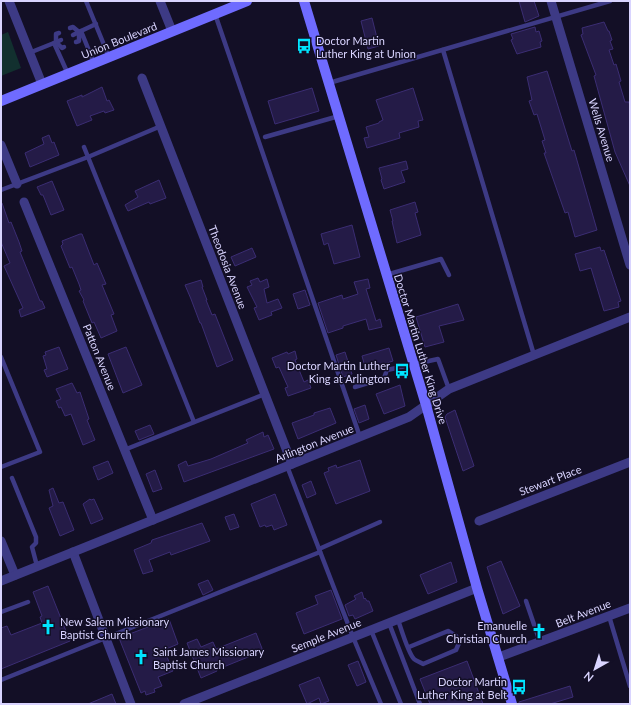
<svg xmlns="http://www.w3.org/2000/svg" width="631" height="705" font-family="Lato,sans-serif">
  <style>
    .green { fill: #12302f }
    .building { fill: #241b47; stroke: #3b2d73 }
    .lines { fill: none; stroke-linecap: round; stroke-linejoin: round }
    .service { stroke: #3d3a85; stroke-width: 4.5 }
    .minor { stroke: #3d3a85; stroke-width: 9 }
    .secondary { stroke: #6f6bff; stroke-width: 10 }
    .labels { text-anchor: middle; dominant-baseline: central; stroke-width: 3; stroke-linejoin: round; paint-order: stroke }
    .street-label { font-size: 11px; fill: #d9d4ff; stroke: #130f26 }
    .poi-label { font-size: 11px; fill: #d9d4ff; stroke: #130f26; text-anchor: start }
  </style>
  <rect width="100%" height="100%" fill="#130f26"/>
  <path class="green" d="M8,32L21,68L1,76V35Z"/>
  <g class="building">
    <path d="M519,1H534L539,16L525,22Z"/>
    <path d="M372,18L379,46L368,49L361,21Z"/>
    <path d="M604,22L608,31H609L612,40L610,41L613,49L609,50L614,65L616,64L621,81L619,82L625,102H629L630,107V186L615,152L594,76L596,75L581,35L583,34L582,28Z"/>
    <path d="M535,27L536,32L539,31L542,41L540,42L541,47L517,54L511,40L513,39L511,34Z"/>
    <path d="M547,71L572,151L574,150L597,230L575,237L568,212L565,213L544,153H546L542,141L545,140L537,114L534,115L529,101L532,100L527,77Z"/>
    <path d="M102,87L107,101L109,100L114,110L105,113L104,111L90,116L92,120L77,126L67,101L82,95V97Z"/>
    <path d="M312,88L319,111L275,124L268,101Z"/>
    <path d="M413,88L423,120L418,121L419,127L399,133L400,138L367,148L364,138L369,137L366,127L379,123V122L383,120L376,100Z"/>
    <path d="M49,135L52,143L54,142L59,155L30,167L25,153L44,144L42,138Z"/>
    <path d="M406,161L408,169L401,171L405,182L384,189L381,180L382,179L379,168Z"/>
    <path d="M159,180L166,198L150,204L149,202L128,211L125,205L138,197L135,191Z"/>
    <path d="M52,181L64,210L51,215L43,195H41L37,187Z"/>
    <path d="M415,202L418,212L415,213L421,235L397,243L392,221H393L390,210Z"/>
    <path d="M1,203H2L9,223L11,222L19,242L22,251L20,252L40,301H42L45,308L21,317L19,310L23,308L4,266L10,263L1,242Z"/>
    <path d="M352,225L360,257L334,264L328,243L324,245L321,234Z"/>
    <path d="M80,234H82L94,265L97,263L106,284L102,285L114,314L111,315L117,331L101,338L94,322L92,323L83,301L84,300L79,291L81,290L79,284L72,267L70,268L61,246L63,244L62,241Z"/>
    <path d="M600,247L601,251L604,250L621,301L618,302L619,307L604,311L591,268L580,271L575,254Z"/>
    <path d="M252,248L256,257L235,266L231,257Z"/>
    <path d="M258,278L260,282L267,279L269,287L264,289L267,303L278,299L282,308L271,312L272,315L259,320L254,308L257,307L247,287L252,285L250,281Z"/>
    <path d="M368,279L370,288L366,289L376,321L380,319L382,327L369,330L366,319L343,326V328L328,333L318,303L342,295L343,299L358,294L354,282Z"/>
    <path d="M201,280L203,287H202L207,300H206L212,315L215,314L233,360L217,367L201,323H200L191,299L185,285Z"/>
    <path d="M305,290L310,305L298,309L293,294Z"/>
    <path d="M458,304L464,320L439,326L444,342L425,347L416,317Z"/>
    <path d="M59,347L68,369L47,377L44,370L47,369L43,356L46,355L45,352Z"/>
    <path d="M126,347L142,385L123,393L108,354Z"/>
    <path d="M389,348L393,361L366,370L362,356Z"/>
    <path d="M295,351L297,359L295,360L304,382L308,380L311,388L288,396L285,388L288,387L279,367L276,368L272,358L287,352L288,354Z"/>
    <path d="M345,352L352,374L343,377L336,355Z"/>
    <path d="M72,383L77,393L80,392L89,419L87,420L95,440L83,445L71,414L65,416L61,407L59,408L56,401L61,399L56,389Z"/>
    <path d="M400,385L405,406L384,414L376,394Z"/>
    <path d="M365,405L369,419L359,423L354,409Z"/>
    <path d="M330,408L336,423L298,439L292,423L314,415V413Z"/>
    <path d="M455,410L474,466L463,471L445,417L447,414Z"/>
    <path d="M150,425L154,434L139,440L135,431Z"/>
    <path d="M263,432L264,437L268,435L274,449L184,482L178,465L186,461L188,466L211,459L248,443L246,440Z"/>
    <path d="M360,460L370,491L336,504L324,473L329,471L328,468L336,465L337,468Z"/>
    <path d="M108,461L113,473L98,480L93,467Z"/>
    <path d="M155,470L162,489L153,492L146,474Z"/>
    <path d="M311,481L316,494L307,498L302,485Z"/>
    <path d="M53,488L59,503L63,502L74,530L60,536L49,508L53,506L49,490Z"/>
    <path d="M275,494L287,525L274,530L272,525L266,527L265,525L260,527L251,504Z"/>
    <path d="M90,499L91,500L94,499L103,519L91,524L83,504Z"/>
    <path d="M234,514L239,527L230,530L225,517Z"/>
    <path d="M202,523L210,541L171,555L170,552L149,560L153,571L143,574L134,550L151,543L152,540Z"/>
    <path d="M501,561L520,606L503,614L487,567Z"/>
    <path d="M451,562L457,582L428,594L420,575Z"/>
    <path d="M208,580L213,590L203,595L198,584Z"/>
    <path d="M48,586L70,641L1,669V628L7,626L11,635L42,623L40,617L42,616L33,592Z"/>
    <path d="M331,590L342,619L304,634L296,613L318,604L315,596Z"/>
    <path d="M362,592L364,599L365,598L367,601H369L373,611L355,619L353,615L349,616L345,605L356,599L354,596Z"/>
    <path d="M169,619L178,644L164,650L173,671L158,677L162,686L154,689L155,692L146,695L145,691L141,693L119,638Z"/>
    <path d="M256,633L263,651L221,668L215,667L217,671L201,678L187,643L197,639L201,647L213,642L216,649Z"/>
    <path d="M358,661L366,682L357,686L348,665Z"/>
    <path d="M467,661L483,704H430L420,679Z"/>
    <path d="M319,677L329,701L321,704L319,698L307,704L299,685Z"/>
    <path d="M570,686L573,697L550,704H519V702Z"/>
    <path d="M112,694L116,704H88Z"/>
  </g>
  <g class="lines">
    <g class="service">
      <path d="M86,1L109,57"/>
      <path d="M215,14L360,437"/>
      <path d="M70,28L73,27L79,32L73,35"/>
      <path d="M81,31L96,24"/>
      <path d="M59,33L56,34V42L62,48L64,47"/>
      <path d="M61,40L54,43L68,74"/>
      <path d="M76,42L79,41V32L81,31L94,63"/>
      <path d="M443,50L534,355"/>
      <path d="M29,53L54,43"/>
      <path d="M329,83L610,1"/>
      <path d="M265,137L339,116"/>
      <path d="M84,147L194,422"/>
      <path d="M1,190L88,157L161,126"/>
      <path d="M386,275L441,259L449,275"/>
      <path d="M1,357L40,452L1,467"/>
      <path d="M355,387L384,378L387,370L438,359L449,389"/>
      <path d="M124,450L265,394"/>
      <path d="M287,466L353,637L381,704"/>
      <path d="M12,478L36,537V543L32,547L37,566"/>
      <path d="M319,549L380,522"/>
      <path d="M526,601L540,642"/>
      <path d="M1,612L28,602"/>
      <path d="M609,616L630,686"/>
      <path d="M398,620C401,628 408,653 414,659C416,661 420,662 423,664L456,650L459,643L456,636L448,631L409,647"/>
      <path d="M389,623L420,704"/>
      <path d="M371,630L401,704"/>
      <path d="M1,680L320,552"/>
    </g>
    <g class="minor">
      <path d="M9,1L42,84"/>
      <path d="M160,1L172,31"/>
      <path d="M551,1L630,265"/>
      <path d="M142,78L292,464"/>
      <path d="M1,145L17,184"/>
      <path d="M24,202L153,520"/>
      <path d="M479,521L630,462"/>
      <path d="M1,541L15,575"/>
      <path d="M73,552L131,704"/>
      <path d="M1,581L409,417L449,389L630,317"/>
      <path d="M499,657L630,608"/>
      <path d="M184,704L477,588"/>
    </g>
    <g class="secondary">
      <path d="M304,1L426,405L477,588L512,704"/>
      <path d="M1,101L247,1"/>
    </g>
  </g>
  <defs>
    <g id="bus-bare" transform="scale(1.2)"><path d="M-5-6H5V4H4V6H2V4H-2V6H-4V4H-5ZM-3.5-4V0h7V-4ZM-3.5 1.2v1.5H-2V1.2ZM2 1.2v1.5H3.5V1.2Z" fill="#00e5ff" stroke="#130f26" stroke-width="2.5" paint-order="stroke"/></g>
    <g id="church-bare" transform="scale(1.2)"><path d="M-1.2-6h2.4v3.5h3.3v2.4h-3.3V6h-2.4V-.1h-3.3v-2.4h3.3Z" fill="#00e5ff" stroke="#130f26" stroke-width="2.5" paint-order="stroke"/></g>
  </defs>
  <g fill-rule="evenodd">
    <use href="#bus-bare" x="304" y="46"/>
    <use href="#bus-bare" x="402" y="371"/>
    <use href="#church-bare" x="48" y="627"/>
    <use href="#church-bare" x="539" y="631"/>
    <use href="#church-bare" x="141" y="657"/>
    <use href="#bus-bare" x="519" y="687"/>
  </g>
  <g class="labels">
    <g class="street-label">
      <text transform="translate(119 40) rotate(-22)">Union Boulevard</text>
      <text transform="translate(602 130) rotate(73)">Wells Avenue</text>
      <text transform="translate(228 267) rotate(69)">Theodosia Avenue</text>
      <text transform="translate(421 349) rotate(73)">Doctor Martin Luther King Drive</text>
      <text transform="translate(100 357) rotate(68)">Patton Avenue</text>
      <text transform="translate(314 443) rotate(-22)">Arlington Avenue</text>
      <text transform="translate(550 480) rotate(-21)">Stewart Place</text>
      <text transform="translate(583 613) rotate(-21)">Belt Avenue</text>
      <text transform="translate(326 635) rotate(-22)">Semple Avenue</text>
    </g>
    <g class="poi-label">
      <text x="316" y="40">Doctor Martin<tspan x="316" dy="13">Luther King at Union</tspan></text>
      <text x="390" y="365" text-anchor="end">Doctor Martin Luther<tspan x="390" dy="13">King at Arlington</tspan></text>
      <text x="60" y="621">New Salem Missionary<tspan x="60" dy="13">Baptist Church</tspan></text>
      <text x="527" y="625" text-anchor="end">Emanuelle<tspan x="527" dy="13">Christian Church</tspan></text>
      <text x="153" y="651">Saint James Missionary<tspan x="153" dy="13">Baptist Church</tspan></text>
      <text x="507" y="681" text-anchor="end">Doctor Martin<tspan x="507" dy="13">Luther King at Belt</tspan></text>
    </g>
  </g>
  <rect width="631" height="705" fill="none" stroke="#d9d4ff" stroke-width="4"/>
  <g transform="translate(595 669) rotate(219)" stroke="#130f26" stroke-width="3" paint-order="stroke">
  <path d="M0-3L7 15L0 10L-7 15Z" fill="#d9d4ff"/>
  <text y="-6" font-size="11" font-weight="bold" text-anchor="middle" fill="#d9d4ff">N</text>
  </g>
</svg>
